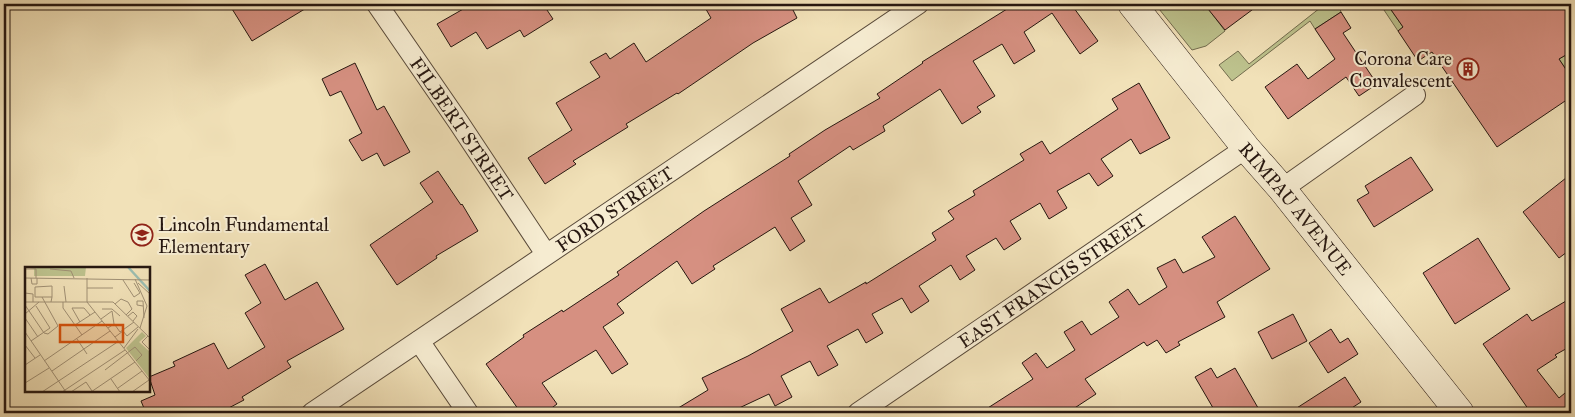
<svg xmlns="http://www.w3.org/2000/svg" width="1575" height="417" font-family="'IM FELL Great Primer',serif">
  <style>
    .green { fill: #bdc28d; stroke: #726c4e }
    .building { fill: #d69081; stroke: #261710 }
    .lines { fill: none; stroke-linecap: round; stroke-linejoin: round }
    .minor-casing { stroke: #594a3a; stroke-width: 22 }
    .secondary-casing { stroke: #261710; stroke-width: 29 }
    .minor { stroke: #f6ecd1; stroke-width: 20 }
    .secondary { stroke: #f6ecd1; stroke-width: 28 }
    .labels { text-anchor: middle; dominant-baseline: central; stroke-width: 4; stroke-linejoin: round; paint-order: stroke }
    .poi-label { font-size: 19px; fill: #261710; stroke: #f6ecd1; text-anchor: end }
    .street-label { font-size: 19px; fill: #261710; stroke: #f6ecd1 }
    .inset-river { fill: none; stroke: #9bbdb0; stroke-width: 2.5 }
    .inset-road { fill: none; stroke: #a09075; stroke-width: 1 }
    .view { fill: #d5520c; fill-opacity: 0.15; stroke: #d5520c; stroke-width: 2.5 }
    .inset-edge { fill: none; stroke: #261710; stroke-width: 2.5 }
  </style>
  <rect width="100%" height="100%" fill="#f1e1b8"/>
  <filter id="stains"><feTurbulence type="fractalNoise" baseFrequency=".004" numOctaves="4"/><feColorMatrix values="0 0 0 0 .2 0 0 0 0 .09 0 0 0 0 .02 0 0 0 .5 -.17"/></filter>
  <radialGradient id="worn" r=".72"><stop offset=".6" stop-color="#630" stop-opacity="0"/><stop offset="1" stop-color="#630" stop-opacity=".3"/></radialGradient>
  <g class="green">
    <path d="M1155,4H1197L1203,10L1207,7L1225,31L1206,46L1192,50Z"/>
    <path d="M1325,4H1346L1340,9L1341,12L1315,29L1310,21L1232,81L1219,65L1238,51L1249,64Z"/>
    <path d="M1380,4H1387L1403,27L1398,31Z"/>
    <path d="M1571,52V77L1559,59Z"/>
  </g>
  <g class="building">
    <path d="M229,4H313L252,41Z"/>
    <path d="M472,4H543L553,19L524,37L520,30L487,49L476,32L451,47L437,24Z"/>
    <path d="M703,4H790L797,18L753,43L678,94L677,93L626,124L628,127L573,161L576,164L545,184L528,158L572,130L556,103L600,77L590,62L606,53L610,59L634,43L646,62L711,18Z"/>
    <path d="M1015,4H1071L1098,41L1080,54L1052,13L1024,32L1035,51L1014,64L1002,44L973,61L995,96L977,107L981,112L962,124L940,89L883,126L885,131L853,150L850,146L798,181L812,205L791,218L805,241L790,251L775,227L713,266L715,269L692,284L677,261L617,304L624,313L603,327L628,364L612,374L596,350L542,383L557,404L545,413H521L486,364L524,337L523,335L562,310L563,312L619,275L617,272L704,211L790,156L789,154L825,130L880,98L877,94L923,63L922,62Z"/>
    <path d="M1204,4H1260L1225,30Z"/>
    <path d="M1387,4H1571V52L1559,59L1571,77V97L1497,147L1432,52L1418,61L1398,31L1403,27Z"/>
    <path d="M1341,12L1351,28L1343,33L1377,84L1359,96L1346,77L1288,119L1265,87L1297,64L1308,79L1335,59L1315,29Z"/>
    <path d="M355,63L377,110L384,106L410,152L384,166L377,153L362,161L349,140L362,133L341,91L330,96L322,79Z"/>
    <path d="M1139,83L1170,138L1140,154L1131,139L1101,159L1113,176L1098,186L1089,173L1057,191L1067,208L1049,219L1040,203L1010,221L1021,239L1004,250L996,238L966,256L975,270L960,280L951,265L919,286L929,301L911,313L902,298L872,314L883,333L866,343L858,329L827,346L838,365L818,376L810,361L781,376L792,397L775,406L769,394L737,409L739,413H670L708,390L702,378L748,356L793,331L781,309L820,288L829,303L866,282V284L936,240L932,233L954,219L948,211L975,195L973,191L1024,160L1020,154L1042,141L1050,154L1118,109L1112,99Z"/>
    <path d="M1411,157L1433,190L1374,227L1357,200L1369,193L1365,186Z"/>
    <path d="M438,171L461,205L462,204L478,231L436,256L437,258L397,285L370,245L433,202L420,183Z"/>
    <path d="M1571,174V249L1559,258L1523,212Z"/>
    <path d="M1235,216L1270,269L1217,302L1225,317L1178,342L1180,345L1166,353L1157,340L1147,346L1144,342L1085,379L1096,394L1067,413H980L1033,379L1022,363L1036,353L1047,368L1075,350L1064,332L1082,321L1091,335L1119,317L1109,302L1128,289L1139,305L1167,287L1157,268L1175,259L1183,273L1215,257L1202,237Z"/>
    <path d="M1478,238L1510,289L1455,324L1423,273Z"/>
    <path d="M265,264L285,300L317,282L344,329L287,361L291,367L242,397L244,400L219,413H146L141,401L155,395L149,377L175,366L173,362L214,343L228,369L265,347L245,313L261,303L245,275Z"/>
    <path d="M1566,301L1571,311V346L1555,355L1557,357L1537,370L1559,398L1571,388V413H1531L1483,344L1527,314L1532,321Z"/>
    <path d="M1293,314L1307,341L1272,359L1258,332Z"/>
    <path d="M1331,329L1340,343L1348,338L1358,354L1328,373L1309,343Z"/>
    <path d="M1211,368L1217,378L1235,368L1261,413H1216L1195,377Z"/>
    <path d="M1345,377L1361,402L1344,413H1289Z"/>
  </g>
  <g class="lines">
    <g class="minor-casing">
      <g id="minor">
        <path id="s1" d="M377,4L459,123L546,254"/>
        <path d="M1282,189L1415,95"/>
        <path d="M419,341L468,413"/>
        <path id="s2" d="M312,413L918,4"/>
        <path id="s3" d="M858,413L1246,148"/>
      </g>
    </g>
    <g class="secondary-casing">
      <g id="secondary">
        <path id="s4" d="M1132,4L1246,148L1282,189L1460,413"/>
      </g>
    </g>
    <use href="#minor" class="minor"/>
    <use href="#secondary" class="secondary"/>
  </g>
  <defs>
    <g id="building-ring" transform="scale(1.125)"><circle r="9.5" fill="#f6ecd1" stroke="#8f2418" stroke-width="1.5"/><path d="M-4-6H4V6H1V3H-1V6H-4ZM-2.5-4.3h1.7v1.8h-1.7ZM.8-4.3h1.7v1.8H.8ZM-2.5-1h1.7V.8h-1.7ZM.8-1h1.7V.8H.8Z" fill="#8f2418"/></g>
    <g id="school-ring" transform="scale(1.125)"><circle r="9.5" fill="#f6ecd1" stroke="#8f2418" stroke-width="1.5"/><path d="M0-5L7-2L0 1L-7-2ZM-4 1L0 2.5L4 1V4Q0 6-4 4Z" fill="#8f2418"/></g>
  </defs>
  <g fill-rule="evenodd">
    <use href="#building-ring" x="1468" y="69"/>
    <use href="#school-ring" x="142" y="235"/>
  </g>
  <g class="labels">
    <g class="poi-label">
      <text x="1452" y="58">Corona Care<tspan x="1452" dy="22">Convalescent</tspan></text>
      <text x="158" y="224" text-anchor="start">Lincoln Fundamental<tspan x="158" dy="22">Elementary</tspan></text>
    </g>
    <g class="street-label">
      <text stroke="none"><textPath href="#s1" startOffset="151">FILBERT STREET</textPath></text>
      <text stroke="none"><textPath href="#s2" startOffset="365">FORD STREET</textPath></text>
      <text stroke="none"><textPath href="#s4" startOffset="262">RIMPAU AVENUE</textPath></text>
      <text stroke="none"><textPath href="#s3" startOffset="235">EAST FRANCIS STREET</textPath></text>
    </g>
  </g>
  <g transform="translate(25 267)">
    <rect width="125" height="125" fill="#f1e1b8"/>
    <path d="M0,0H61L60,9H9V2ZM117,65L121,69L114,75L125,85V112L101,81Z" fill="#bdc28d"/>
    <path class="inset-river" d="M103,0L125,24"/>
    <path class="inset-road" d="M0,2H11V11M25,2L46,4L49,11M0,11L125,13M6,11L7,17H12V11M62,11V35L125,114M110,12L122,39L115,61M98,13L109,30L115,26L109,16M113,16L125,27M39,19L41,35M62,21H88M0,26L8,27V35M17,30L33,59L23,67L19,66M0,35H88L125,71M26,35L27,30V19L10,20V30H27M38,35V41L57,68M90,37L96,32L103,35L107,42L101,48M0,38L19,66M118,39L112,38V34H118L119,51M77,42H87L95,49M0,47L14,35M103,49L108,45L112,49L108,54M0,51L13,70M76,52L87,44L89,57L83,61M55,55L47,41H59L65,48M50,58L70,45M90,58L95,65L109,55M0,65L41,125M123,69L117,75L125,83M90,70L98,64L102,69L113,60M52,72L62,87M6,74L25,61L11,39M0,78L10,91M99,81L113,62M19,94L77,54M0,98L15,88M80,103L110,80L117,88L111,94M27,104L85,64M86,112L95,125M0,116L24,101M93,121L117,104M17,125L94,74M37,125L100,83M46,125L61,115L67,124M66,125L110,95M107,125L124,113"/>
    <path class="view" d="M35,58H98V75H35Z"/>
    <rect width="125" height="125" class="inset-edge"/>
  </g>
  <rect width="1575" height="417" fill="none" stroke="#f1e1b8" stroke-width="20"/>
  <rect x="5" y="5" width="1565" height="407" fill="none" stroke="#261710" stroke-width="2.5"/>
  <rect x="10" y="10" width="1555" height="397" fill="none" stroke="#261710"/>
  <rect width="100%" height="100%" filter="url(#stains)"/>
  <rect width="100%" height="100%" fill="url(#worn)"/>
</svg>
